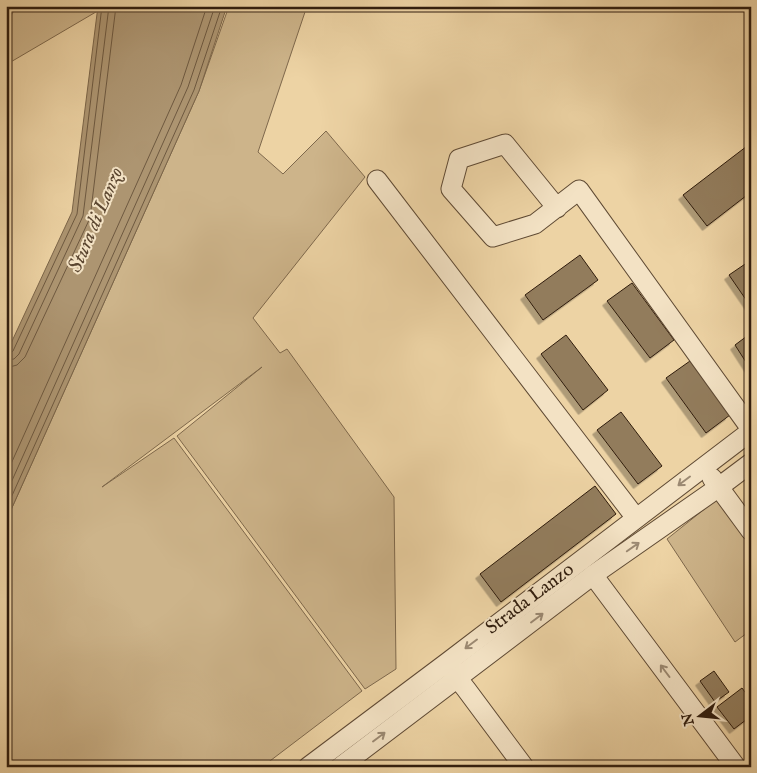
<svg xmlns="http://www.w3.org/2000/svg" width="757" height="773" font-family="'IM FELL English',serif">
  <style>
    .green { fill: #cdb48a; stroke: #7e684c }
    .water { fill: #ad9571; stroke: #7b6549 }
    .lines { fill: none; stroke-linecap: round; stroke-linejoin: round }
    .shore { stroke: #6e5940; stroke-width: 1 }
    .building { fill: #927c5c; stroke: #301d0e; filter: url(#shadow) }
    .minor-casing { stroke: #5f4a34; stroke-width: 21 }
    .minor { stroke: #f3e2c4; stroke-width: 19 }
    .oneway { stroke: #9b8972 }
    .labels { text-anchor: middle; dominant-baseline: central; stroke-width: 4; stroke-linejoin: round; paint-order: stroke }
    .street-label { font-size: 19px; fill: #301d0e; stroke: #f3e2c4 }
    .water-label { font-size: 20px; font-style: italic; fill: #5c4731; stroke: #f3e2c4 }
  </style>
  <defs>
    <filter id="shadow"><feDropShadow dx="-4.5" dy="4.5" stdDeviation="0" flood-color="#0004"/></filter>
  </defs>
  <rect width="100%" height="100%" fill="#edd3a4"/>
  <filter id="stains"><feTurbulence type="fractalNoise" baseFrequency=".004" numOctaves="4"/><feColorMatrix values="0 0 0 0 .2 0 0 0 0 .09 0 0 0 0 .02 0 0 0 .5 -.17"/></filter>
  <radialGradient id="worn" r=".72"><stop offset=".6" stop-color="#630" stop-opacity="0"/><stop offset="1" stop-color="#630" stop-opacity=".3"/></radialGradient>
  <g class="green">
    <path d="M17,6H102L101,9L9,63H6V24Z"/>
    <path d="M229,6H307L258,152L283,174L326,131L365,177L253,318L280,353L287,349L394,497L396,669L365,689L177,436L262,367L102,487L174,438L362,691L262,767H6V521L199,91Z"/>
    <path d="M717,499L751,546V630L735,642L667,539Z"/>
  </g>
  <path class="water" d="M98,6H227L199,91L6,521V354L72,212Z"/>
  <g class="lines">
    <g class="shore">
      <path d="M6,354H10L13,351L77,214L102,6"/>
      <path d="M6,360L14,359L19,354L83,216L109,6"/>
      <path d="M6,368L17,365L25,357L90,218L116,6"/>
      <path d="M6,475L181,85L207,6"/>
      <path d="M6,494L188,87L215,6"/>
      <path d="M6,509L194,90L222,6"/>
    </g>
  </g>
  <g class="building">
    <path d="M751,143V192L707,226L683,195Z"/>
    <path d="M580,255L598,280L543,320L525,295Z"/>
    <path d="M751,260V307L729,275Z"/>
    <path d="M632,283L674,340L650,358L607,301Z"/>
    <path d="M751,333V370L735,345Z"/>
    <path d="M566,335L608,390L583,410L541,354Z"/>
    <path d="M690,361L730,415L706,433L666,378Z"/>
    <path d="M621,412L662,466L638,484L597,430Z"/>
    <path d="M595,486L616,514L501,602L480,574Z"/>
    <path d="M714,671L729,692L715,702L700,681Z"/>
    <path d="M742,688L751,700V716L734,729L717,707Z"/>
  </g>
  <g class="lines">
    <g class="minor-casing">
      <g id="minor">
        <path d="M377,180L636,518"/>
        <path d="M557,208L505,144L459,159L451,189L493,237L535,224L579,190L751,429"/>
        <path d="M712,478L751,531"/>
        <path d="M593,575L736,767"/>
        <path d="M451,667L458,679L466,689L524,767"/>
        <path d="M308,767L448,662L751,431"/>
        <path d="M340,767L593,575L719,487L751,463"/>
      </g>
    </g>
    <use href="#minor" class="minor"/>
  </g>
  <defs><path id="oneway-shaft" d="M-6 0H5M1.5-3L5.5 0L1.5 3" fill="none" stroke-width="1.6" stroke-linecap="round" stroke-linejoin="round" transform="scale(1.25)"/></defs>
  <g class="oneway">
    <use href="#oneway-shaft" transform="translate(684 481) rotate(143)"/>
    <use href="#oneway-shaft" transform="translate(633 547) rotate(-35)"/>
    <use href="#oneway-shaft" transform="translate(537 618) rotate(-37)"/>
    <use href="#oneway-shaft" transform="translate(471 644) rotate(143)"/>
    <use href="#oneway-shaft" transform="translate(665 671) rotate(-127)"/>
    <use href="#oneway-shaft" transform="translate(379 737) rotate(-37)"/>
  </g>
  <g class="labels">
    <g class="street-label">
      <text transform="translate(530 599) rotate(-37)">Strada Lanzo</text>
    </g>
    <g class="water-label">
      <text transform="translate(96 220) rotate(-67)">Stura di Lanzo</text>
    </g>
  </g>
  <rect width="757" height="773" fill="none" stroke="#edd3a4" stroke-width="25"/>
  <rect x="8" y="8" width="742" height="758" fill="none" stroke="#301d0e" stroke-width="2.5"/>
  <rect x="12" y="12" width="732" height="748" fill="none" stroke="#301d0e"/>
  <g transform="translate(700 716) rotate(254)" stroke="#f3e2c4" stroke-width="4" paint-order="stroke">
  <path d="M0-4L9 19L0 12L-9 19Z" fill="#301d0e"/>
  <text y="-8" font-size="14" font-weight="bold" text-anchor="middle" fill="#301d0e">N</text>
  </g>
  <rect width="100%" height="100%" filter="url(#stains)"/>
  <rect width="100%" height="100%" fill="url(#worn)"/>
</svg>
